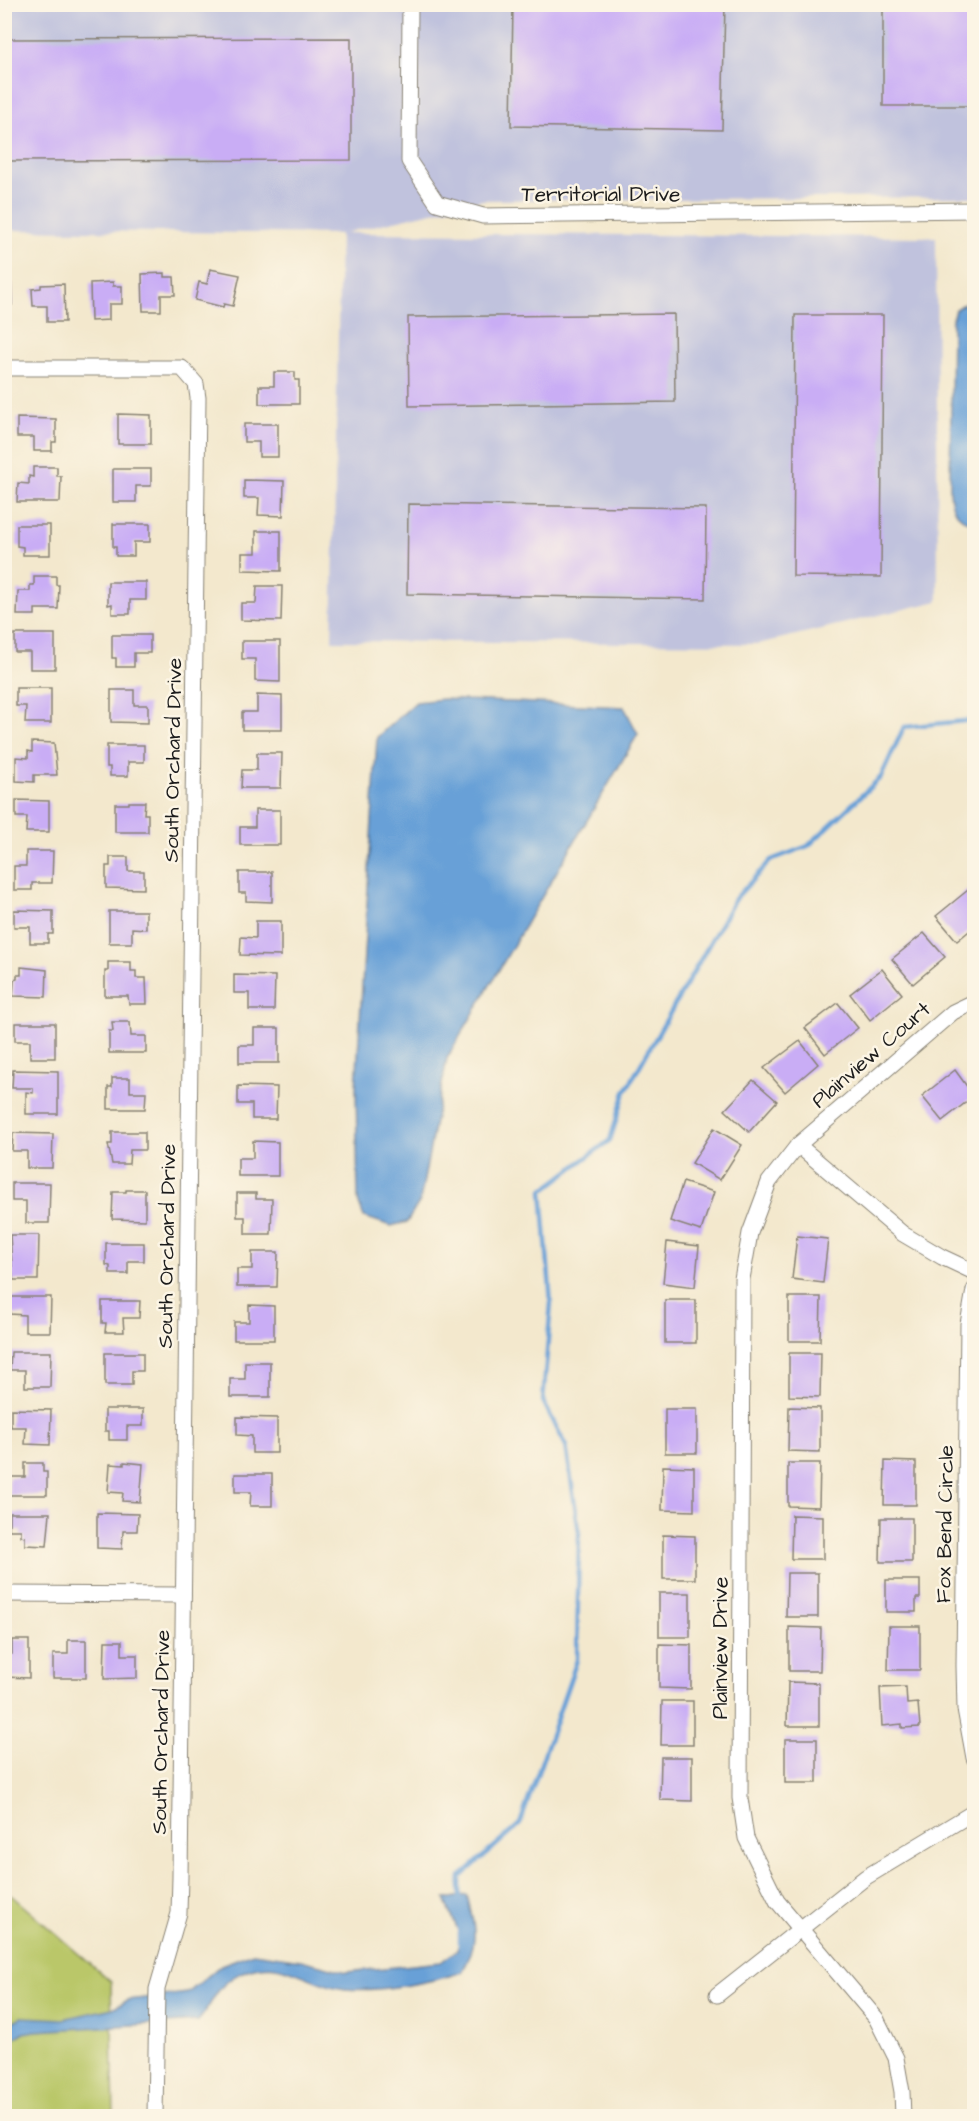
<svg xmlns="http://www.w3.org/2000/svg" width="979" height="2121" font-family="'Architects Daughter',sans-serif">
  <style>
    .industrial { fill: #c0c2dd }
    .green { fill: #bac769; stroke: #6b7242; stroke-width: 1.5 }
    .water { fill: #68a0d7; stroke: #425e7a; stroke-width: 1.5 }
    .lines { fill: none; stroke-linecap: round; stroke-linejoin: round }
    .stream { stroke: #68a0d7; stroke-width: 4.5 }
    .building { fill: #c9adf5 }
    .street-casing { stroke: #888274; stroke-width: 17 }
    .street { stroke: #fff; stroke-width: 15 }
    .labels { text-anchor: middle; dominant-baseline: central; stroke-width: 5; stroke-linejoin: round; paint-order: stroke }
    .street-label { font-size: 21px; fill: #1c1c1c; stroke: #fcf5e5 }
  </style>
  <rect width="100%" height="100%" fill="#fcf5e5"/>
  <filter id="ink" filterUnits="userSpaceOnUse"><feTurbulence type="fractalNoise" baseFrequency=".0167" numOctaves="2"/><feDisplacementMap in="SourceGraphic" scale="12" xChannelSelector="R" yChannelSelector="G"/><feConvolveMatrix kernelMatrix="1 2 1 2 8 2 1 2 1" color-interpolation-filters="sRGB"/></filter>
  <filter id="wash" filterUnits="userSpaceOnUse"><feTurbulence type="fractalNoise" baseFrequency=".008" numOctaves="4" result="noise"/><feDisplacementMap in="SourceGraphic" scale="24" xChannelSelector="R" yChannelSelector="G"/><feGaussianBlur stdDeviation="1.35" result="paint"/><feColorMatrix in="noise" values="0 0 0 0 0 0 0 0 0 0 0 0 0 0 0 0 0 1.4 0 .05"/><feComposite in="paint" operator="in"/></filter>
  <g filter="url(#wash)">
    <rect width="100%" height="100%" fill="#f3e8cd"/>
    <path class="industrial" d="M5,5H974V197L483,200L344,233L936,237L938,601L758,644L332,641L340,234L5,230Z"/>
    <path class="green" d="M4,1889L111,1982L114,2116H5Z"/>
    <g class="water">
      <path d="M974,297V524C954,517 950,507 950,487L952,319L955,310Z"/>
      <path d="M443,699L624,707L638,734L447,1058L420,1201L407,1222L391,1226L364,1217L358,1201L356,1087L377,737L416,702Z"/>
      <path d="M467,1895C475,1928 480,1941 462,1972C429,1983 379,1992 345,1989C306,1985 275,1948 232,1978C215,1989 211,2007 198,2021L36,2031L23,2033L5,2044L4,2033L9,2024L21,2017L63,2019L113,2008L128,2000L188,1993L221,1965L253,1953L301,1960L347,1972L441,1962L457,1950L461,1938L445,1899Z"/>
    </g>
    <g class="lines">
      <g class="stream">
        <path d="M460,1899V1877L520,1824L577,1660L579,1532L566,1446L543,1401L551,1303L542,1191L610,1140L625,1092L735,899L771,860L808,846L881,777L904,727L974,720"/>
        <path d="M460,1947V1929"/>
      </g>
    </g>
    <g id="blocks">
      <g class="building">
        <path d="M513,4H725L722,130L511,126Z"/>
        <rect x="883" y="4" width="91" height="102"/>
        <path d="M351,38V160L4,161V39Z"/>
        <path d="M210,269L240,275L233,306L224,304L223,307L195,300L199,282L207,284Z"/>
        <path d="M4,273H11L12,305H4Z"/>
        <path d="M165,273V277H174L175,295H161V311H143L142,274Z"/>
        <path d="M113,282V286H122V304H109V320L91,321L90,283Z"/>
        <path d="M64,284L65,322H47V306H33L32,289L41,288V285Z"/>
        <path d="M674,314L675,402L409,406L408,317Z"/>
        <path d="M795,315H883L881,577L793,576Z"/>
        <path d="M274,372H295V380H299V404H259V386H274Z"/>
        <path d="M118,414L151,415V444H118Z"/>
        <path d="M17,418L56,419V442H52V451H34V437H17Z"/>
        <path d="M244,424H278V457H259V442H244Z"/>
        <path d="M33,467H57V476H61L60,502H17L18,483L29,484V476L33,477Z"/>
        <path d="M113,469H151V486H136V502H113Z"/>
        <path d="M244,480L284,481L283,516L258,515L259,498H244Z"/>
        <path d="M408,504L706,508L705,599L407,594Z"/>
        <path d="M113,524H150V542H134V556H116V547H113Z"/>
        <path d="M17,525H50V555H23V547L17,546Z"/>
        <path d="M256,531H281V571L242,570V553H256Z"/>
        <path d="M34,576H56V585H59L58,609H35V615H17L18,591H30V585H34Z"/>
        <path d="M108,582H146V600H130V614H112V604L108,605Z"/>
        <path d="M257,586H282L281,621L241,620V603H256Z"/>
        <path d="M15,634H55V669H30V652H15Z"/>
        <path d="M112,635H150V653H134V667H116V658H112Z"/>
        <path d="M242,641H280V682L255,681V659H242Z"/>
        <path d="M16,688H51V723H25L26,706H16Z"/>
        <path d="M111,690H134V705H148V723L111,722Z"/>
        <path d="M257,695L282,696V730H242V712H257Z"/>
        <path d="M32,742L54,743L57,775H34V782L16,781V757L28,758V751L32,752Z"/>
        <path d="M107,745H144V762H128V776H110V767H107Z"/>
        <path d="M257,753H282L281,788H241L242,770H257Z"/>
        <path d="M16,800L49,801V832H26L27,817H16Z"/>
        <path d="M129,802H145L144,814H148V832H115V804H129Z"/>
        <path d="M255,810H280V845H240V827H255Z"/>
        <path d="M26,851H53L52,883H32V890H14V866H26Z"/>
        <path d="M110,857H128V871H144V889L106,888V866H110Z"/>
        <path d="M239,872H272V902L246,901V893H239Z"/>
        <path d="M968,890L974,898V927L957,941L936,916Z"/>
        <path d="M14,910L53,911V934H48V943H30V927H14Z"/>
        <path d="M109,911H146V929L132,928V943H109Z"/>
        <path d="M256,921H281V956L240,955L241,937L256,938Z"/>
        <path d="M924,933L945,957L913,984L892,959Z"/>
        <path d="M108,962H131V971H136V978H146L147,1004H129L128,996H105V971H108Z"/>
        <path d="M21,967L47,970L46,997L13,996L14,980L17,979V975H21Z"/>
        <path d="M882,969L902,994L870,1020L850,994Z"/>
        <path d="M234,975L275,976L274,1010H249V993H234Z"/>
        <path d="M838,1003L858,1028L825,1054L805,1028Z"/>
        <path d="M112,1022H130L131,1036H146V1053H109V1031H113Z"/>
        <path d="M15,1023H55V1058H30V1041H15Z"/>
        <path d="M254,1028H279V1063H239V1045H254Z"/>
        <path d="M800,1041L818,1064L785,1092L764,1068Z"/>
        <path d="M13,1070L58,1071V1114H26V1092L33,1093V1088H12Z"/>
        <path d="M955,1070L974,1096L942,1121L922,1096Z"/>
        <path d="M112,1078H130V1092H146L145,1109H108V1087H112Z"/>
        <path d="M753,1080L777,1101L749,1132L725,1110Z"/>
        <path d="M238,1086L277,1087L276,1119H252V1104H238Z"/>
        <path d="M714,1128L742,1145L720,1180L692,1163Z"/>
        <path d="M112,1132H145V1150H130L129,1164H112L108,1144H112Z"/>
        <path d="M13,1133L53,1134L52,1168H27V1151H12Z"/>
        <path d="M253,1141L278,1142V1176H238V1158H253Z"/>
        <path d="M683,1182L714,1192L701,1231L670,1221Z"/>
        <path d="M12,1183H50L49,1223H26V1201H12Z"/>
        <path d="M126,1190H145V1220L112,1219L113,1192H126Z"/>
        <path d="M237,1193H256V1199H272L271,1234H245V1217H237Z"/>
        <path d="M10,1235H39L38,1280H13Z"/>
        <path d="M797,1236L828,1239L823,1283L792,1279Z"/>
        <path d="M667,1242L699,1246L695,1287L663,1283Z"/>
        <path d="M106,1243H144V1261H128V1274H110V1266L106,1265Z"/>
        <path d="M252,1252H278L277,1287H237V1269H252Z"/>
        <path d="M10,1297H51L50,1332H25V1315L10,1314Z"/>
        <path d="M789,1297H821L820,1341H789Z"/>
        <rect x="665" y="1300" width="31" height="43"/>
        <path d="M102,1301H140L139,1318H123L124,1332H105L106,1323H102Z"/>
        <path d="M249,1305L274,1306V1340H234V1322H249Z"/>
        <path d="M11,1352H51L50,1387H25V1370H10Z"/>
        <path d="M105,1353H143V1371H132V1385H105Z"/>
        <path d="M789,1353H821L820,1397L789,1396Z"/>
        <path d="M245,1362H270V1397H230V1379H245Z"/>
        <path d="M789,1407L820,1408V1452L788,1451Z"/>
        <path d="M11,1409L51,1410L50,1445L25,1444L26,1427H11Z"/>
        <path d="M105,1409H143V1426H127V1440H109V1431H105Z"/>
        <rect x="665" y="1409" width="32" height="44"/>
        <path d="M237,1417L277,1418V1453H252V1436L237,1435Z"/>
        <path d="M885,1461L916,1462V1505H884Z"/>
        <path d="M124,1462L143,1464L140,1502L122,1501L123,1493L108,1492L110,1464L124,1465Z"/>
        <path d="M25,1463H43V1472H47V1495H9V1477H25Z"/>
        <path d="M788,1463H820L819,1507L788,1506Z"/>
        <path d="M663,1466L694,1467V1511L662,1510Z"/>
        <path d="M235,1474H272V1506H250L251,1492H235Z"/>
        <path d="M9,1513H50L47,1546L25,1545V1537L21,1536V1530H9Z"/>
        <path d="M97,1513L138,1514L137,1531H123L122,1549L97,1548Z"/>
        <path d="M792,1515L823,1516V1559H791Z"/>
        <path d="M881,1518H912V1562H880Z"/>
        <path d="M663,1535L695,1536V1579H663Z"/>
        <path d="M787,1573H818V1617H786Z"/>
        <path d="M886,1580H920V1598H916V1612H886Z"/>
        <rect x="659" y="1593" width="31" height="44"/>
        <path d="M889,1626H920V1670H888Z"/>
        <path d="M789,1627L821,1628L820,1671H789Z"/>
        <path d="M12,1640H29V1678L4,1677V1654H12Z"/>
        <path d="M68,1640H86V1678H53V1654H68Z"/>
        <path d="M105,1641H122V1655H137V1678L104,1679Z"/>
        <path d="M659,1644L691,1645V1689L659,1688Z"/>
        <path d="M788,1682L819,1683V1726H787Z"/>
        <path d="M906,1687L907,1704L918,1703L920,1727L902,1728V1724L882,1726L880,1688Z"/>
        <path d="M662,1701H693V1745H661Z"/>
        <rect x="785" y="1739" width="32" height="44"/>
        <path d="M661,1757H692V1801L660,1800Z"/>
      </g>
    </g>
  </g>
  <g filter="url(#ink)">
    <use href="#blocks" fill-opacity="0" stroke="#888274" stroke-width="1.5"/>
    <g class="lines">
      <g class="street-casing">
        <g id="street">
          <path d="M410,4L409,161L437,203L483,216L974,210"/>
          <path d="M4,368H182L196,384L198,398L180,1877L179,1913L157,1989L155,2116"/>
          <path d="M798,1145L903,1234L942,1257L974,1272"/>
          <path d="M974,1290L968,1324L964,1666L965,1709L974,1758"/>
          <path d="M4,1594L183,1595"/>
          <path d="M717,1995L866,1877L974,1812"/>
          <path d="M903,2116L902,2092L896,2058L876,2018L777,1901L746,1838L740,1798L742,1279L750,1233L769,1182L798,1145L953,1012L974,1002"/>
        </g>
      </g>
      <use href="#street" class="street"/>
    </g>
  </g>
  <g class="labels">
    <g class="street-label">
      <text x="601" y="194">Territorial Drive</text>
      <text transform="translate(173 760) rotate(-89)">South Orchard Drive</text>
      <text transform="translate(871 1055) rotate(-41)">Plainview Court</text>
      <text transform="translate(167 1246) rotate(-89)">South Orchard Drive</text>
      <text transform="translate(945 1524) rotate(-89)">Fox Bend Circle</text>
      <text transform="translate(720 1648) rotate(-90)">Plainview Drive</text>
      <text transform="translate(161 1732) rotate(-89)">South Orchard Drive</text>
    </g>
  </g>
  <rect width="979" height="2121" fill="none" stroke="#fcf5e5" stroke-width="24"/>
</svg>
